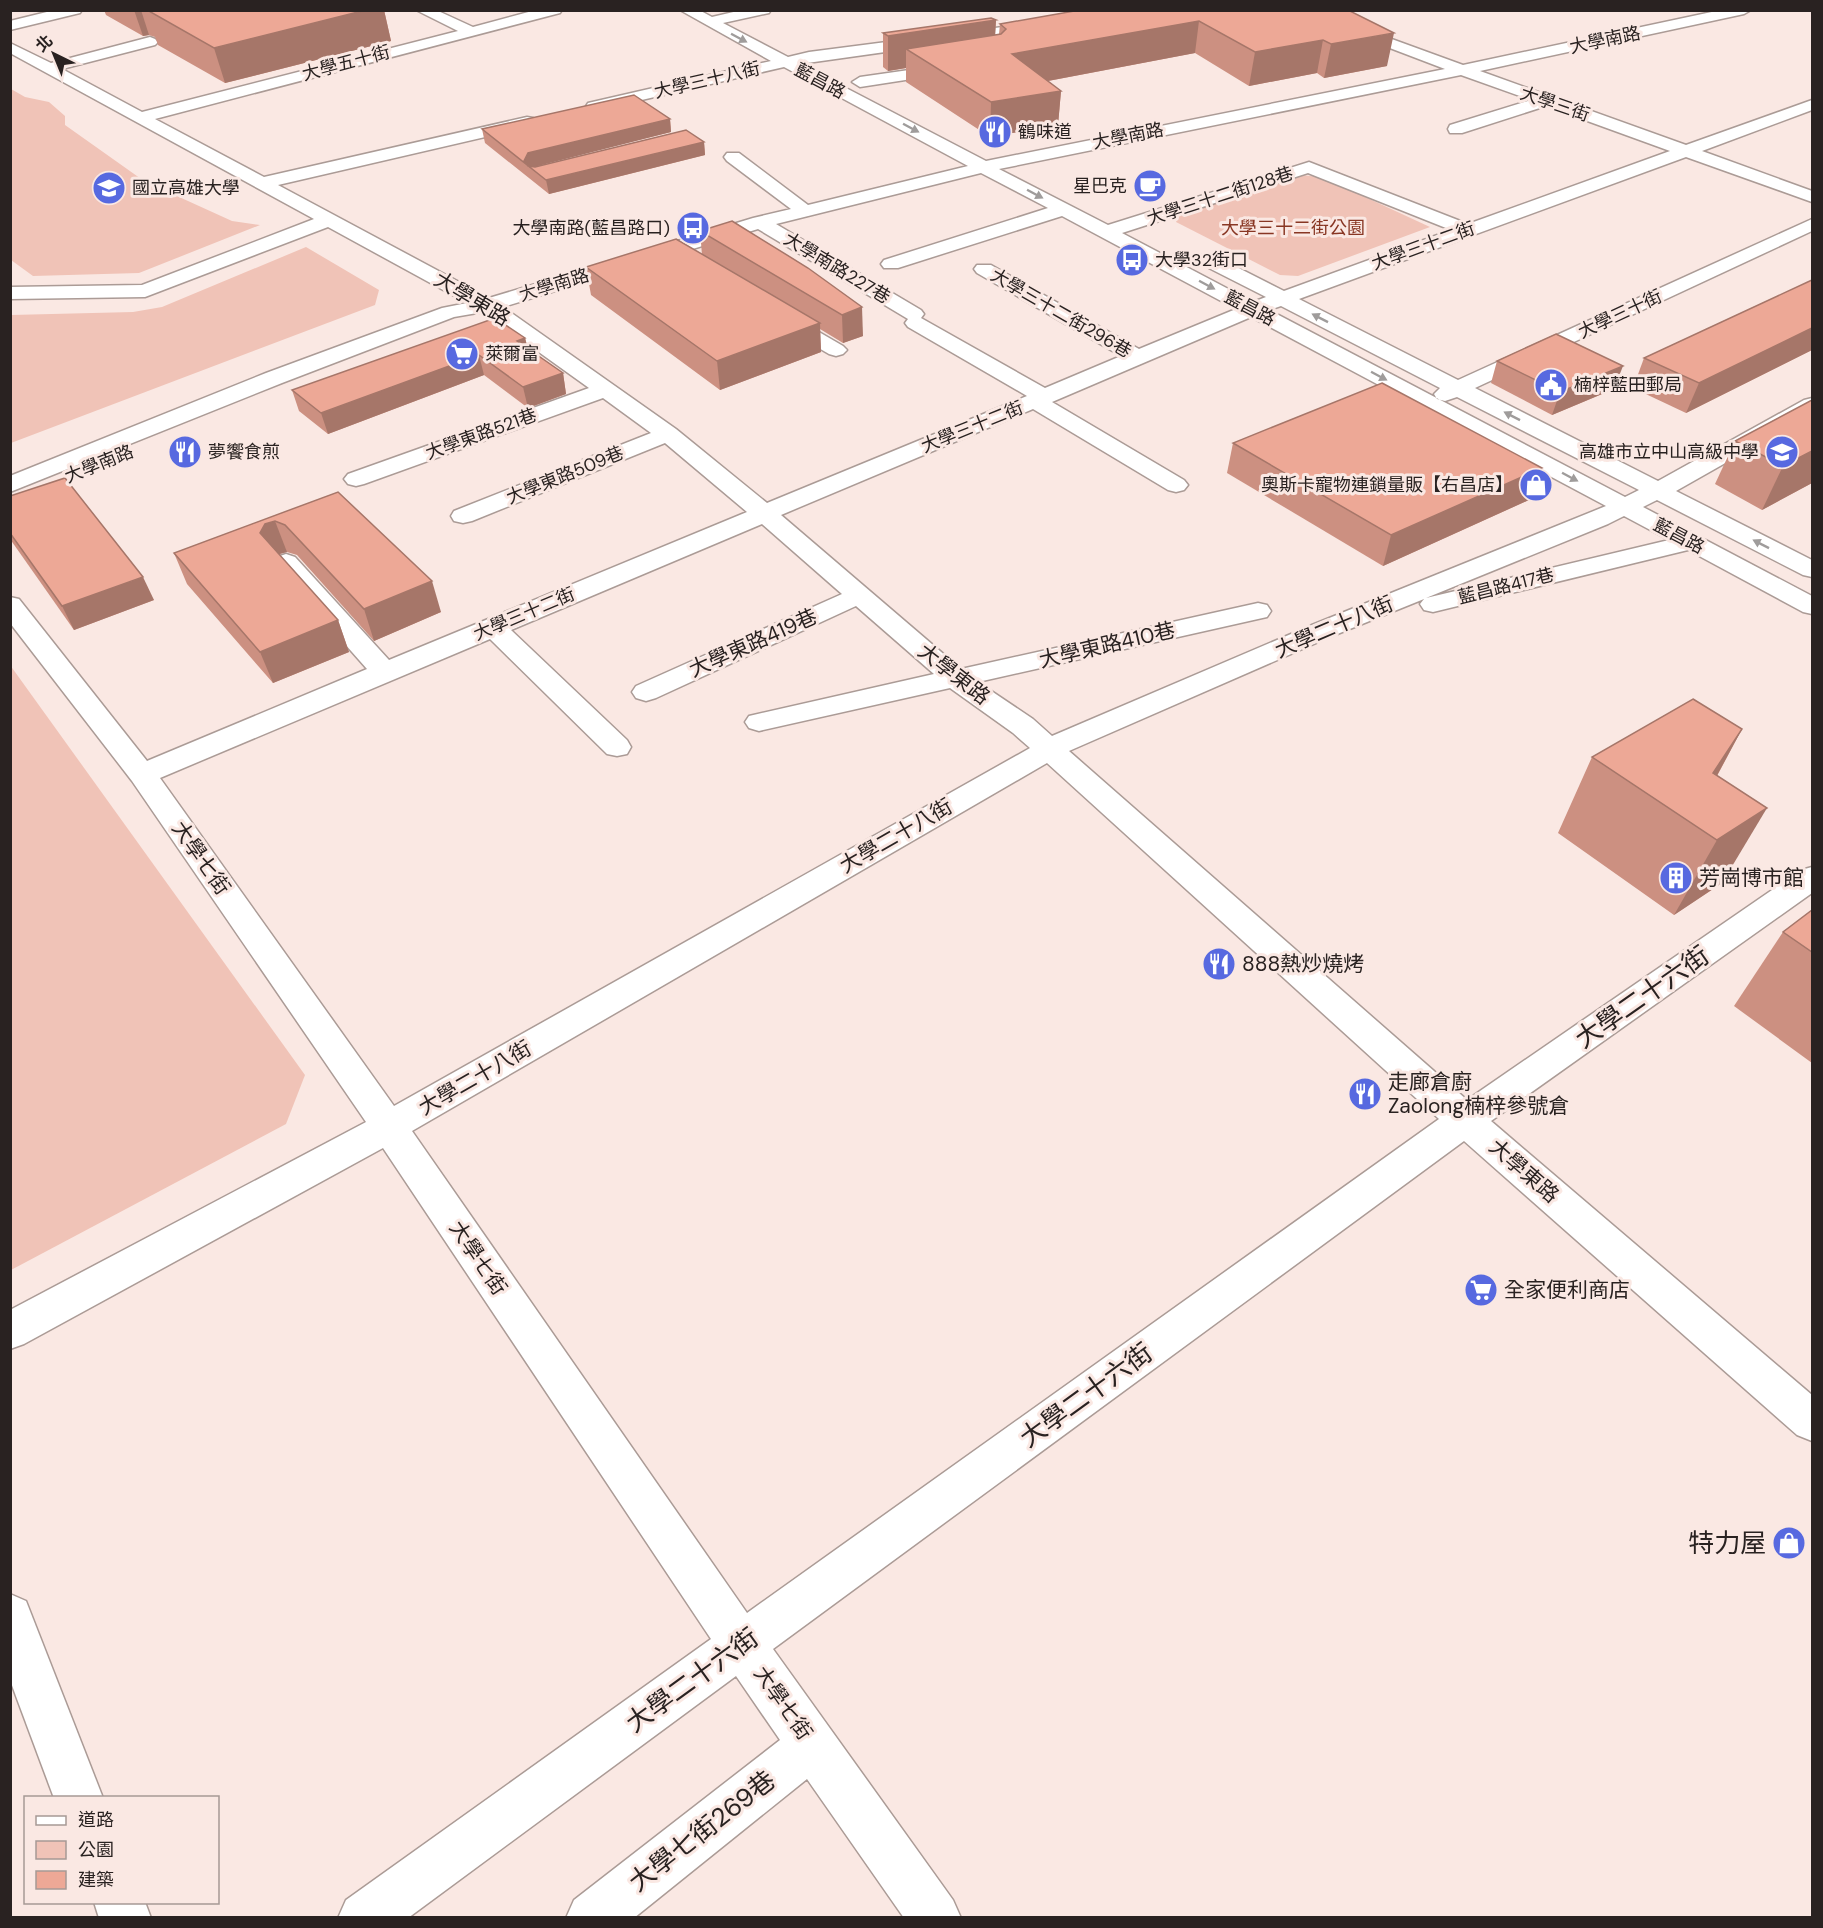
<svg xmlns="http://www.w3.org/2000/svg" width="1823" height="1928" font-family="'DM Sans','Noto Sans TC',sans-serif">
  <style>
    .green { fill: #f0c3b7 }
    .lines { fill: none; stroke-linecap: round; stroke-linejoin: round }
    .minor-casing { stroke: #ab9b96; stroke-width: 3 }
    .minor { fill: #fff; fill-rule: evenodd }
    .wall { fill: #cc9081 }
    .shaded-wall { fill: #a67669 }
    .building { fill: #eda896; stroke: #a67669; stroke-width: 1.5 }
    .oneway { fill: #9f9c9b }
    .labels { text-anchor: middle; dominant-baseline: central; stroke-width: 6; stroke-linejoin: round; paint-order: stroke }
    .far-street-label { font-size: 18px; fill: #292221; stroke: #fae8e3 }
    .far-poi-label { font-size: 18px; fill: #292221; stroke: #fae8e3; text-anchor: start }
    .far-park-label { font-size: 18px; fill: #883623; stroke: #fae8e3 }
    .street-label { font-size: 21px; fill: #292221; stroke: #fae8e3 }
    .poi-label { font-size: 21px; fill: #292221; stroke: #fae8e3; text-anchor: start }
    .near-street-label { font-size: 26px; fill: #292221; stroke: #fae8e3 }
    .near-poi-label { font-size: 26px; fill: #292221; stroke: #fae8e3; text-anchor: end }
  </style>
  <rect width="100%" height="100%" fill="#fae8e3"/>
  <g class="green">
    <path d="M11,89L25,97L49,102L65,116V125L144,181L232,221L260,225L139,273L33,276L11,260Z"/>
    <path d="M1300,175L1322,177L1430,227L1298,276L1280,275L1176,222L1178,215Z"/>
    <path d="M306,247L379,290L375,305L11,443V315L133,312L162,307Z"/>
    <path d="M10,665L305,1075L286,1124L11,1270Z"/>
  </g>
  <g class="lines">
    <g class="minor-casing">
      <g id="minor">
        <path d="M55,10H82L80,13L10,30V21Z"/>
        <path d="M416,10H436L473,27L536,10H562L560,13L155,119L264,177L527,117L533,118L535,122L533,126L278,185L489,298L753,218L791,209L727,161L724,157L727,153H739L808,205L968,166L784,67L594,111L588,109L586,106L588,103L771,61L680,10H699L712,17L742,10H771L769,13L723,23L788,57L809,52L1042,22L1047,23L1049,26L1047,29L1042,30L800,64L986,161L1445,69L1290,10H1312L1463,65L1721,10H1751L1744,14L1480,71L1686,145L1812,100V110L1702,151L1812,191V202L1686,157L1299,299L1458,380L1812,219V231L1475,388L1658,481L1804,400L1812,398V414L1676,491L1812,560V577L1803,575L1657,500L1643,507L1812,596V614L1803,612L1688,550L1433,612L1424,610L1420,604L1424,599L1330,637L1069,751L1467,1100L1801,870L1812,867V893L1491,1121L1812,1395V1441L1797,1435L1464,1141L773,1649L953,1900L961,1918H904L807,1779L634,1918H566L574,1900L780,1740L736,1676L408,1918H338L346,1900L711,1639L383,1148L24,1344L10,1349V1310L366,1122L132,781L10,623V597L19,599L147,761L367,669L277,567L273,562L277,557L286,554L295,557L389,660L747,512L665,443L472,521L463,523L454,521L451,516L454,511L651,433L603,398L364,484L356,486L348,484L344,479L348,474L589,388L483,312L454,317L282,383L10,492V476L266,373L442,308L467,303L328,227L145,297L10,299V287L142,285L314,219L10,53V43L51,63L150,37L155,39L158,42L155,45L62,69L142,112L458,31ZM1461,75L1531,100L1450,125L1448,129L1450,133H1462L1546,106L1670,151L1468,224L1309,162L1108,225L999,169ZM981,173L1048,208L884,260L881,264L884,268H898L1062,216L1236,309L1139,349L991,265H977L974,269L977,273L1121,356L1045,388L921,318L924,314L921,310L776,224ZM1308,173L1451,230L1284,291L1213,255H1199L1196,259L1199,263L1266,297L1253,302L1122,233ZM758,229L908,319L905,323L908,327L1027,396L767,503L676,429L503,307ZM1281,306L1440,388L1434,394L1437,399L1445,401L1457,397L1639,490L1625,497L1269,310ZM1251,317L1606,506L1312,625L1052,736L1033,719L978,682L1258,619L1267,617L1271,611L1267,605L1258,603L961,669L781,515L1033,409L1168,490L1176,492L1184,490L1188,485L1184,480L1052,402ZM1624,516L1669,540L1426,598L1608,524ZM762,524L842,594L636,686L632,692L636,698L646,701L656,698L856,606L934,674L749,716L745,722L749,728L759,731L950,688L1013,733L1030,748L394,1106L160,778L490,639L607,754L617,756L627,754L631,747L627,740L511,630ZM1047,763L1439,1119L747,1613L412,1131Z"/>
        <path d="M951,64L957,66L959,69L957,72L860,87L852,82L860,77Z"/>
        <path d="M781,312L788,314L843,346L847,350L843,354L836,356L829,354L774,322L771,318L774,314Z"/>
        <path d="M10,1594L26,1601L103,1798H54L10,1680Z"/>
        <path d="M94,1902H145L151,1918H99Z"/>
      </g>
    </g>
    <use href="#minor" class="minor"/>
  </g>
  <g class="wall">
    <path d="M104,10H384L391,41L225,83L158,45L155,37L149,35L143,36L106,15Z"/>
    <path d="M1348,10L1387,66L1324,78L1317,73L1249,86L1195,53L1048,81L1061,91L1058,125L990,137L906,82V68L888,71L883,67V33L996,20L995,35L999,34L1000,24Z"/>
    <path d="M670,119L671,132L533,166L704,142L705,155L549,194L485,143L482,129Z"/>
    <path d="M700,231L808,268L863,336L843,343L820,329L821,352L720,390L591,295L586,267L702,255Z"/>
    <path d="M1812,280V350L1686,413L1633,388L1644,358Z"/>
    <path d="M525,338L528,348L563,373L566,394L528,408L484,375L328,434L299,411L292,390Z"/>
    <path d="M1497,361L1614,389L1552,415L1491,383Z"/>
    <path d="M1812,400V483L1762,510L1715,484L1735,441Z"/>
    <path d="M1233,443L1531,499L1383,566L1227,473Z"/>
    <path d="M338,492L441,612L374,641L297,555L287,552L279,554L338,620L349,652L273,683L187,584L174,553Z"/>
    <path d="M10,496L154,600L74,630L10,539Z"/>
    <path d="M1742,729L1717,776L1722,883L1674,915L1558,833L1592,757Z"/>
    <path d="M1812,910V1063L1734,1006L1783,932Z"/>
  </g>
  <g class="shaded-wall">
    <path d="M134,10H141L149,35L143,36Z"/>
    <path d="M366,10H384L391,41L225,83L214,48Z"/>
    <path d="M996,20L994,55L906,49V68L888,71V36Z"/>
    <path d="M1199,21L1195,53L1011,88L1012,54Z"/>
    <path d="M1394,33L1387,66L1324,78L1331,44Z"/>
    <path d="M1323,40L1317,73L1249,86L1255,52Z"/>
    <path d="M1061,91L1058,125L990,137L991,102Z"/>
    <path d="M670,119L671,132L530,168L524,161L528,153Z"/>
    <path d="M704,142L705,155L549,194L546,180Z"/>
    <path d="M862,307L863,336L843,343L842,315Z"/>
    <path d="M820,323L821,352L720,390L717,361Z"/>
    <path d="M1812,328V350L1686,413L1699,383Z"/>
    <path d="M525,338L530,358L517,341Z"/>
    <path d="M479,355L484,375L328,434L321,413Z"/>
    <path d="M1623,366L1614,389L1552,415L1560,392Z"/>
    <path d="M563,373L566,394L528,408L523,387Z"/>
    <path d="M1812,451V483L1762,510L1783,466Z"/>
    <path d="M1542,468L1531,499L1383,566L1391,535Z"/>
    <path d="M275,521L287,552L276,555L260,533L265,524Z"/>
    <path d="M143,577L154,600L74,630L62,606Z"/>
    <path d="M432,581L441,612L374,641L364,609Z"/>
    <path d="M338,620L349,652L273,683L260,652Z"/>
    <path d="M1742,729L1701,805L1713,773Z"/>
    <path d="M1767,808L1722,883L1674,915L1717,840Z"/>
  </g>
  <g class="building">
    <path d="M147,10H366L214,48Z"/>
    <path d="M1080,10H1348L1394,33L1331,44L1323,40L1255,52L1199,21L1012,54L1061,91L991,102L906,49L1001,34L1006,29L1000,24Z"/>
    <path d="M991,18L996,20L888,36L883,33Z"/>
    <path d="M634,95L670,119L528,153L524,161L528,166L535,167L686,130L704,142L546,180L482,129Z"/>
    <path d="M732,221L808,268L862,307L842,315L700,231Z"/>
    <path d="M676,239L820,323L717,361L586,267Z"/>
    <path d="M1812,280V328L1699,383L1644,358Z"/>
    <path d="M495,318L525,338L517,341L563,373L523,387L479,355L321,413L292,390Z"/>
    <path d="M1556,334L1623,366L1560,392L1497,361Z"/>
    <path d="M1382,383L1542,468L1391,535L1233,443Z"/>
    <path d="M1812,400V451L1783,466L1735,441Z"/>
    <path d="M65,478L143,577L62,606L10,533V496Z"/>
    <path d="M338,492L432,581L364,609L285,525L275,521L265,524L260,533L338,620L260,652L174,553Z"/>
    <path d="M1693,699L1742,729L1713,773L1767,808L1717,840L1592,757Z"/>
    <path d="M1812,910V952L1783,932Z"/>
  </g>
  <defs><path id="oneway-solid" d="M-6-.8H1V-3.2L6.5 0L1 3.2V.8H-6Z" transform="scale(1.5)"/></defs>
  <g class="oneway">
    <use href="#oneway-solid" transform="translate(739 38) rotate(28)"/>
    <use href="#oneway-solid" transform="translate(911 128) rotate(28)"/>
    <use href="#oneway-solid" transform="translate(1035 194) rotate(28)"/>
    <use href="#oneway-solid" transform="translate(1207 285) rotate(28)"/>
    <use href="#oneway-solid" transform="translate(1320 318) rotate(-153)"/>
    <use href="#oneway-solid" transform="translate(1379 376) rotate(28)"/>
    <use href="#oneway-solid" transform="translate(1512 416) rotate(-153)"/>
    <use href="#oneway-solid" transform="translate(1570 477) rotate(28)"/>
    <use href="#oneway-solid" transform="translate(1761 544) rotate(-153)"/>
  </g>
  <defs>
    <g id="restaurant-disc" transform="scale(1.725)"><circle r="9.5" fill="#5769e0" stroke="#fae8e3"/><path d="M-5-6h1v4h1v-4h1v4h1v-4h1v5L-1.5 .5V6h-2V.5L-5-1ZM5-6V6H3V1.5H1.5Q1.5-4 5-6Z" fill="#fff"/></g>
    <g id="cafe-disc" transform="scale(1.725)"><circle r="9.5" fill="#5769e0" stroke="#fae8e3"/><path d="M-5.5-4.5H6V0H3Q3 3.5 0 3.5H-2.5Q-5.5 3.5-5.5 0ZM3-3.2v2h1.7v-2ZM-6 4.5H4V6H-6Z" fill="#fff"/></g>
    <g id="university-disc" transform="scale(1.725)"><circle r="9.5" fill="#5769e0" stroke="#fae8e3"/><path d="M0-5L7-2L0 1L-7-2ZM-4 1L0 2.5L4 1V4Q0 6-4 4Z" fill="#fff"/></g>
    <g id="bus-disc" transform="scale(1.725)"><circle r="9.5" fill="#5769e0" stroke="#fae8e3"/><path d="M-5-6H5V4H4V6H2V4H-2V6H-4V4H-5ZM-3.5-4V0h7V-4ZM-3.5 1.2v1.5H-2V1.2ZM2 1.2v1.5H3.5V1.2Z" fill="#fff"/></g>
    <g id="supermarket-disc" transform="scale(1.725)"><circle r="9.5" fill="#5769e0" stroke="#fae8e3"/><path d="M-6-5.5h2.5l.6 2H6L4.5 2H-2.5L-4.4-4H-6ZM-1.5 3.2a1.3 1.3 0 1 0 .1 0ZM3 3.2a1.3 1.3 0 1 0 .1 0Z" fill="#fff"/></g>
    <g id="civic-disc" transform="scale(1.725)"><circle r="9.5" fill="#5769e0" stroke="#fae8e3"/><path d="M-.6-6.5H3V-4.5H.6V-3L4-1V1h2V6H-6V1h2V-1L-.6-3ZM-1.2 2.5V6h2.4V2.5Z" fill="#fff"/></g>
    <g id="school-disc" transform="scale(1.725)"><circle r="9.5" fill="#5769e0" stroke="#fae8e3"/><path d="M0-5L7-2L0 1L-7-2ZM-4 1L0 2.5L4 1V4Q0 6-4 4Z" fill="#fff"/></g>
    <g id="shop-disc" transform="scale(1.725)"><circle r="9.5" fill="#5769e0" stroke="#fae8e3"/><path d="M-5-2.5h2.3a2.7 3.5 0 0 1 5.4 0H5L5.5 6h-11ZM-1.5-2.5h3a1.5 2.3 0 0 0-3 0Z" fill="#fff"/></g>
    <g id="building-disc" transform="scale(1.725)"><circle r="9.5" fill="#5769e0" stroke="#fae8e3"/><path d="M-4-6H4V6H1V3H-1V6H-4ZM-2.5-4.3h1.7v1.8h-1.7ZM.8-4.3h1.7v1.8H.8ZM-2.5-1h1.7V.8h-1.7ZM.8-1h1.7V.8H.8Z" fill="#fff"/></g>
  </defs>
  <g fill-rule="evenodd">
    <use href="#restaurant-disc" x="995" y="132"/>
    <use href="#cafe-disc" x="1150" y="186"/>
    <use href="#university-disc" x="109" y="188"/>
    <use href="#bus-disc" x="693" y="228"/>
    <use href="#bus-disc" x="1132" y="260"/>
    <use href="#supermarket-disc" x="462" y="354"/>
    <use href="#civic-disc" x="1551" y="385"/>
    <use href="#restaurant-disc" x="185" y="452"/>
    <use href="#school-disc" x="1782" y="452"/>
    <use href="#shop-disc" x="1536" y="485"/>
    <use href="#building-disc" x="1676" y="878"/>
    <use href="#restaurant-disc" x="1219" y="964"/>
    <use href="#restaurant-disc" x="1365" y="1094"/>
    <use href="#supermarket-disc" x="1481" y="1290"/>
    <use href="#shop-disc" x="1789" y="1543"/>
  </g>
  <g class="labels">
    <g class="far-street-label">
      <text transform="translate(1605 40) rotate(-12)">大學南路</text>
      <text transform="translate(346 63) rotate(-15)">大學五十街</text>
      <text transform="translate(707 80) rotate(-13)">大學三十八街</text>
      <text transform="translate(820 81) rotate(28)">藍昌路</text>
      <text transform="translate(1555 104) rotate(19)">大學三街</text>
      <text transform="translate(1128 136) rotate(-11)">大學南路</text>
      <text transform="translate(1220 196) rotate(-18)">大學三十二街128巷</text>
      <text transform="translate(1423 246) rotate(-20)">大學三十二街</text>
      <text transform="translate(837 268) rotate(31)">大學南路227巷</text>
      <text transform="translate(554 285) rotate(-17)">大學南路</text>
      <text transform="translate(1250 308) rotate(28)">藍昌路</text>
      <text transform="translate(1061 313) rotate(30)">大學三十二街296巷</text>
      <text transform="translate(1620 314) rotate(-25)">大學三十街</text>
      <text transform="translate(972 427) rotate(-22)">大學三十二街</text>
      <text transform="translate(481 434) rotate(-20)">大學東路521巷</text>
      <text transform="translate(99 464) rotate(-22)">大學南路</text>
      <text transform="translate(565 475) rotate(-22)">大學東路509巷</text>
      <text transform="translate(1679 536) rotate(28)">藍昌路</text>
      <text transform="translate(1506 586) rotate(-14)">藍昌路417巷</text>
      <text transform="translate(524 614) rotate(-23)">大學三十二街</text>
    </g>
    <g class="far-poi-label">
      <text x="1018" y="132">鶴味道</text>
      <text x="1127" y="186" text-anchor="end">星巴克</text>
      <text x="132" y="188">國立高雄大學</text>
      <text x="670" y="228" text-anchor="end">大學南路(藍昌路口)</text>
      <text x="1155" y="260">大學32街口</text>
      <text x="485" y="354">萊爾富</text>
      <text x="1574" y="385">楠梓藍田郵局</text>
      <text x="208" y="452">夢饗食煎</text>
      <text x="1759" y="452" text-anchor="end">高雄市立中山高級中學</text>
      <text x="1513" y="485" text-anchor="end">奧斯卡寵物連鎖量販【右昌店】</text>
    </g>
    <g class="far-park-label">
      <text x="1293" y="228">大學三十二街公園</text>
    </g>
    <g class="street-label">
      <text transform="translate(472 299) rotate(31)">大學東路</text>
      <text transform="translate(1334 627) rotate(-23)">大學二十八街</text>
      <text transform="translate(753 643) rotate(-24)">大學東路419巷</text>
      <text transform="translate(1107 645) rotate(-13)">大學東路410巷</text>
      <text transform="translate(954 674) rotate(38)">大學東路</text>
      <text transform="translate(896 836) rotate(-30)">大學二十八街</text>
      <text transform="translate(201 858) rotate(55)">大學七街</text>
      <text transform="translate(475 1078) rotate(-30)">大學二十八街</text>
      <text transform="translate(1524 1171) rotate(41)">大學東路</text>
      <text transform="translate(478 1258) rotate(56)">大學七街</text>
      <text transform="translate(783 1703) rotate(55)">大學七街</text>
    </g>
    <g class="poi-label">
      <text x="1699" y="878">芳崗博市館</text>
      <text x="1242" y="964">888熱炒燒烤</text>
      <text x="1388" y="1082">走廊倉廚<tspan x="1388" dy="24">Zaolong楠梓參號倉</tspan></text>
      <text x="1504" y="1290">全家便利商店</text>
    </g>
    <g class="near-street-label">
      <text transform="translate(1642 997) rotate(-35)">大學二十六街</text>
      <text transform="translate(1086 1395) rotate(-36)">大學二十六街</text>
      <text transform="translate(692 1680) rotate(-36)">大學二十六街</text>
      <text transform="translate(702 1831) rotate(-38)">大學七街269巷</text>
    </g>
    <g class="near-poi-label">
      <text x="1766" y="1543">特力屋</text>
    </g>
  </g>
  <rect width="1823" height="1928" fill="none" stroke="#292221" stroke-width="24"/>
  <rect x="24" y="1796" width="195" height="108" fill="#fae8e3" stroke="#a69995" stroke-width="1.5"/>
  <rect x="36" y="1816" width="30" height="9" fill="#ffffff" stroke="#a69995" stroke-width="1.5"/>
  <text x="78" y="1826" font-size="18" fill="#292221">道路</text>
  <rect x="36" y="1841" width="30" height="18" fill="#f0c3b7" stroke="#a69995" stroke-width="1.5"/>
  <text x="78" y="1856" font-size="18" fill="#292221">公園</text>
  <rect x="36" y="1871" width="30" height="18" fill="#eda896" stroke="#a69995" stroke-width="1.5"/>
  <text x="78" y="1886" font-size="18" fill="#292221">建築</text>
  <g transform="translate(54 54) rotate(317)" stroke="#fae8e3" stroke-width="4.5" paint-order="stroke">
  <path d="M0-4.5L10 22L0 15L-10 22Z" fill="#292221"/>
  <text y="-9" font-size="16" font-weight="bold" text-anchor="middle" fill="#292221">北</text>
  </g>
</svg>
